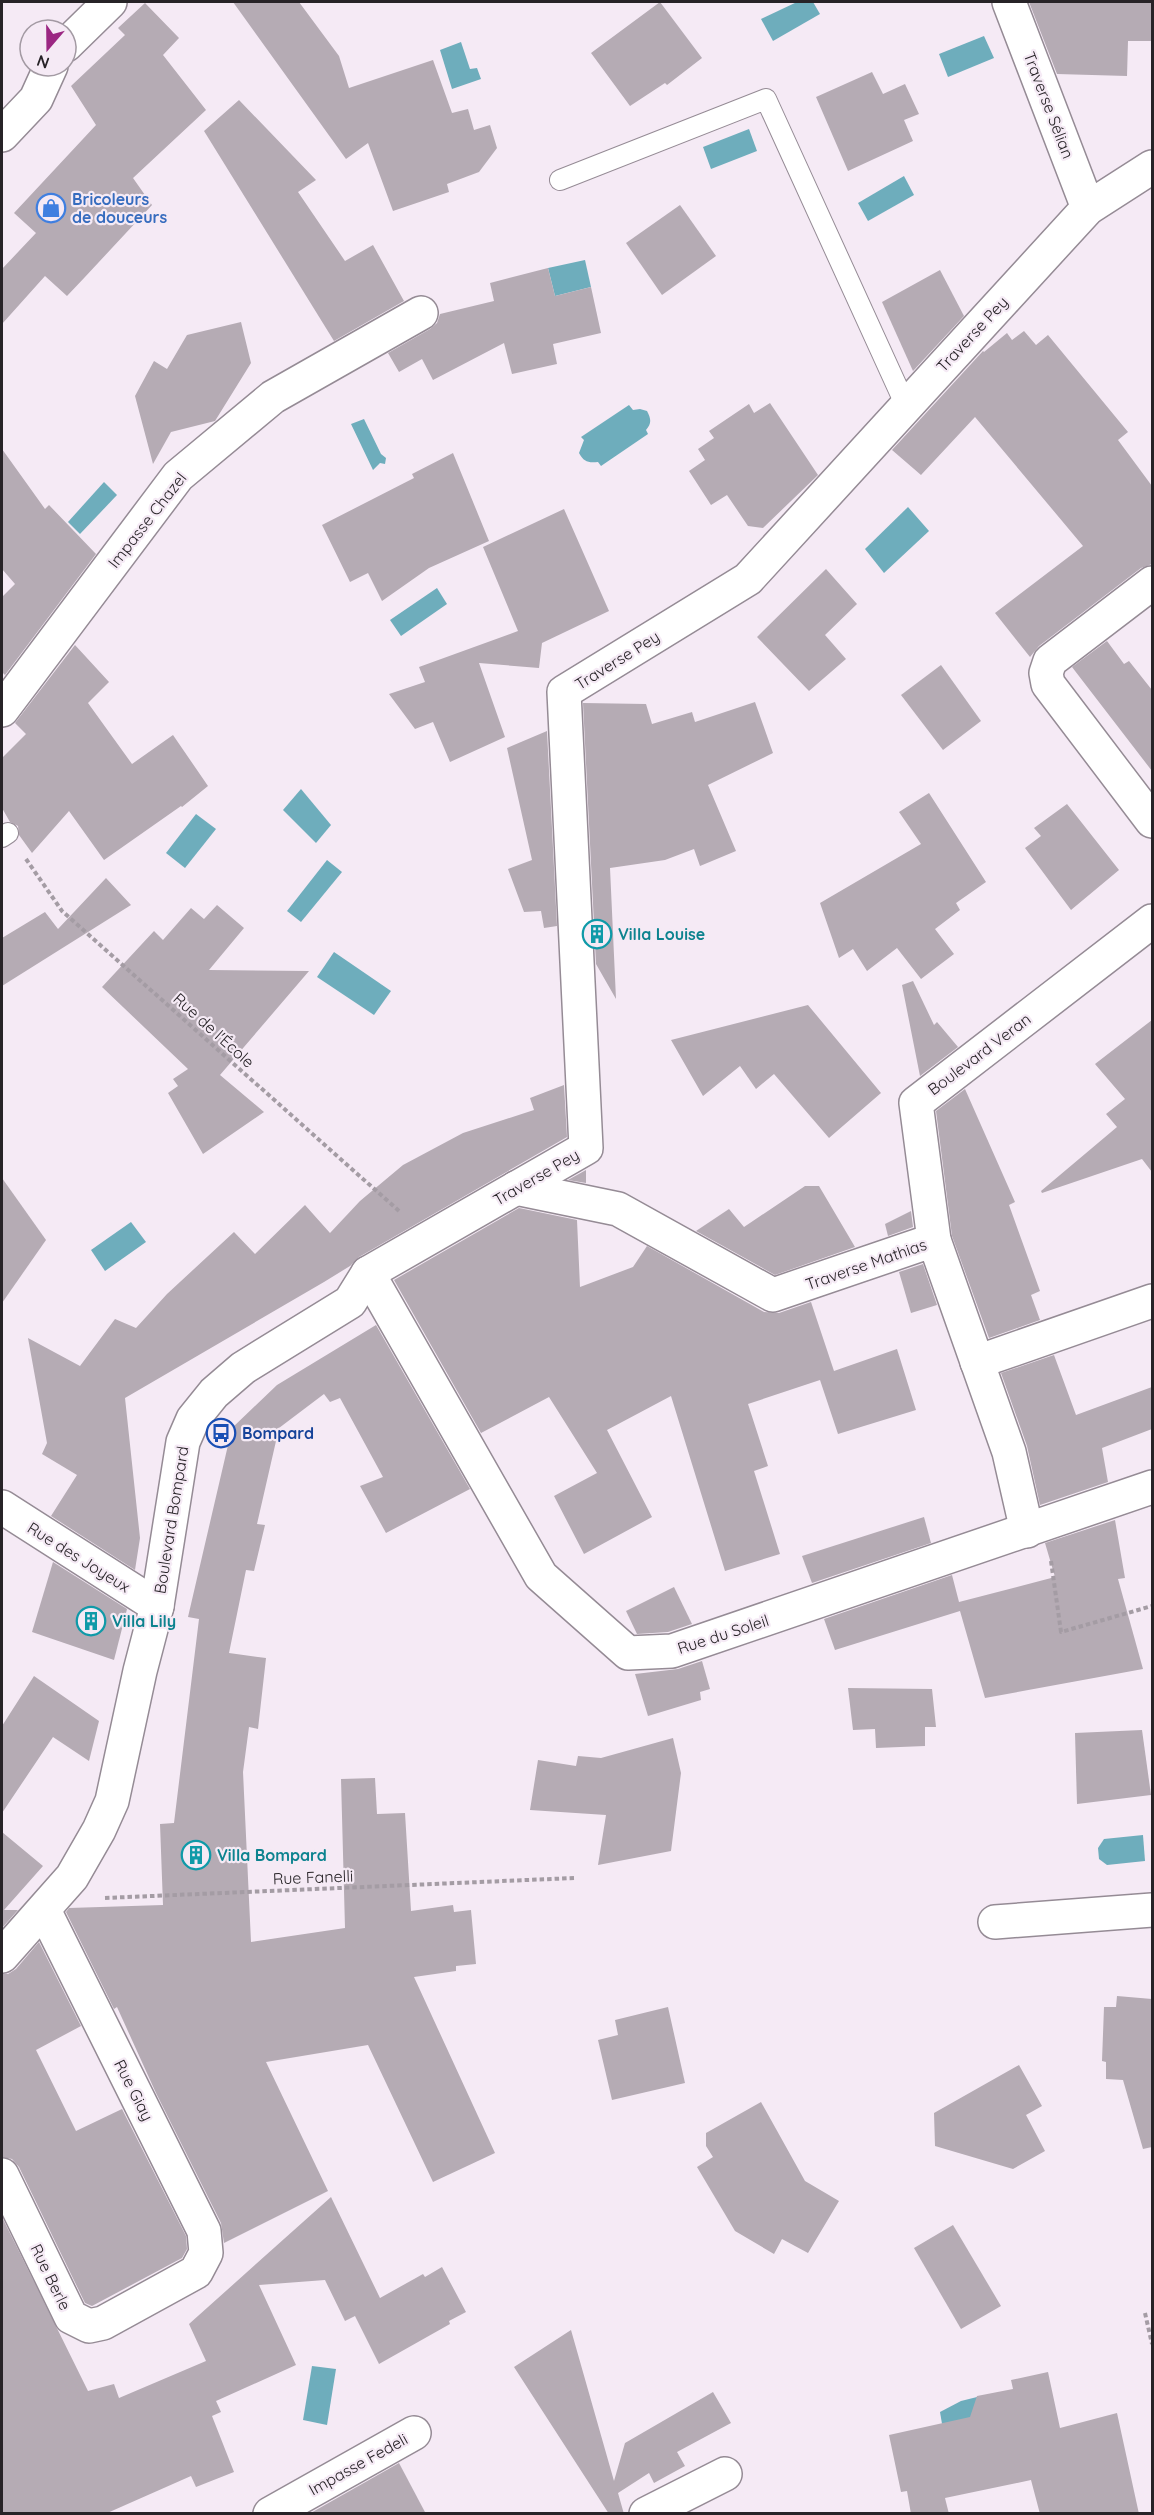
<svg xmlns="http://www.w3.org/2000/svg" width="1154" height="2515" font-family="Quicksand,sans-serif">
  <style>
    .water { fill: #6eadbc }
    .building { fill: #b5abb4 }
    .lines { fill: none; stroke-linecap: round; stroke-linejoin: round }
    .service-casing { stroke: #958b95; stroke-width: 22 }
    .minor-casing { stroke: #958b95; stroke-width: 36 }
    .tertiary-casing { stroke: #958b95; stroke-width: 36 }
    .path { stroke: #a49ca4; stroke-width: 4; stroke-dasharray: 4.5 3; stroke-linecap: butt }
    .service { stroke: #fff; stroke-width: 20 }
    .minor { stroke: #fff; stroke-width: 33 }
    .tertiary { stroke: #fff; stroke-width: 33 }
    .labels { text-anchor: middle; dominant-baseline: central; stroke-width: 4.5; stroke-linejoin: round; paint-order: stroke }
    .street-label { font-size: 16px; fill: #272327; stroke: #f5eaf5 }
    .shop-label { font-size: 16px; font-weight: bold; fill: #366cbe; stroke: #f5eaf5; text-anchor: start }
    .culture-label { font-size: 16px; font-weight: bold; fill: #0d838f; stroke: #f5eaf5; text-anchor: start }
    .transit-label { font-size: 16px; font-weight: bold; fill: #164399; stroke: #f5eaf5; text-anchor: start }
  </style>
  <rect width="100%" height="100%" fill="#f5eaf5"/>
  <g class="water">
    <path d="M797,2H813L820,14L773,41L761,19Z"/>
    <path d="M984,36L994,58L948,77L939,54Z"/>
    <path d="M461,42L470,69L477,68L481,79L452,89L440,50Z"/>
    <path d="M749,129L757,151L711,169L703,147Z"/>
    <path d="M904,176L914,195L868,221L858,203Z"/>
    <path d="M585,260L591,287L555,296L548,268Z"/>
    <path d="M629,405L633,410L640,409L647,411C651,419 652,423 646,430L648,434L601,466L598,462C588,463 584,462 579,453L584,440L581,437Z"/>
    <path d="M364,419L381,454L386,458L385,464L380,463L373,470L351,424Z"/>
    <path d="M104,482L117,495L80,534L68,522Z"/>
    <path d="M908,507L929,531L884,573L865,549Z"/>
    <path d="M437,588L447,604L401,636L390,620Z"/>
    <path d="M301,789L331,825L316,843L283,810Z"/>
    <path d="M196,814L216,829L185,868L166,853Z"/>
    <path d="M327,860L342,872L301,922L287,911Z"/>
    <path d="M334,952L391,991L374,1015L317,977Z"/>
    <path d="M131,1222L146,1242L105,1271L91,1250Z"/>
    <path d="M1143,1835L1145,1861L1107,1865L1099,1859L1098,1848L1104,1839Z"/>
    <path d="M312,2366L336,2369L327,2425L303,2420Z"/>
    <path d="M977,2397L986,2444L947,2453L940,2412L961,2401Z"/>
  </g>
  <g class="building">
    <path d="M233,2H299L339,56L349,88L433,60L452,113L468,109L474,130L490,125L497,148L479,172L447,184L449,192L393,211L368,143L346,159Z"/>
    <path d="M660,2L702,58L667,85L665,83L630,106L591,53Z"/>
    <path d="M1029,2H1152V41H1128L1127,76L1057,74Z"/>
    <path d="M145,3L179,38L163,55L206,110L133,178L152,205L85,277L67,296L45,276L2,324V269L36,233L14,213L96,125L71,86L125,35L118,28Z"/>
    <path d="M872,72L883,94L905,84L919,114L904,120L913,141L848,171L816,97Z"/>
    <path d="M239,100L316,180L298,192L345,261L373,245L404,301L334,341L204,131Z"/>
    <path d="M680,205L716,256L662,295L626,243Z"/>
    <path d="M548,268L555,296L591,287L601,333L553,344L557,364L512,374L504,343L433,380L422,359L399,372L388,353L430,329L437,323L440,314L494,301L490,283Z"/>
    <path d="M940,270L964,316L913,371L882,302Z"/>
    <path d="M241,322L251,363L215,421L171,432L153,464L135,396L154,361L167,369L187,335Z"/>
    <path d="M1024,331L1036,345L1048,335L1128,432L1118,440L1152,486V564L1141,568L1039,646L1030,657L995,613L1083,546L975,417L921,475L892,450L983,351L984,352L1007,333L1012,340Z"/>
    <path d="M770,403L818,475L763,528L748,526L727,495L711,505L689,471L705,460L698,449L714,438L709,431L749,404L754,413Z"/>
    <path d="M2,449L45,509L49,505L96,554L5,675L2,672V597L15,584L2,569Z"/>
    <path d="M453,453L489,541L429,568L382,601L368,573L350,582L322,525L414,478L412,474Z"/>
    <path d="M564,509L609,611L542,643L539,668L479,663L505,737L450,762L433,722L415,729L389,694L425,682L419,667L518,631L483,547Z"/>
    <path d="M826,569L857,604L825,635L846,659L809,691L757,637Z"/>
    <path d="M1107,641L1124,664L1129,661L1152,690V771L1072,667Z"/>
    <path d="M75,645L109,682L88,703L132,764L173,735L208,786L182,807L181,806L104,860L69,811L32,853L19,835L18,826L10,822L2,808V758L26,734L15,723Z"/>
    <path d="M941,665L981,721L943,750L901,695Z"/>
    <path d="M755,702L773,753L708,785L736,851L700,866L694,849L665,860L610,868L616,999L596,964L583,703L646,704L652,724L692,712L695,722Z"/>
    <path d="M547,731L557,926L544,928L541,911L524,912L508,869L532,860L507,748Z"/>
    <path d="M929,793L986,882L956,903L960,910L935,929L954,954L921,979L897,948L867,971L853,949L839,958L820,903L921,844L899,812Z"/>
    <path d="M1067,804L1119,870L1071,910L1025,848L1041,836L1034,828Z"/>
    <path d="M106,878L131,905L2,986V938L45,912L58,929Z"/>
    <path d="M217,905L244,928L209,970L309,971L220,1075L264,1112L203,1154L168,1093L178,1086L173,1079L188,1069L102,987L154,931L163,940L191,908L204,919Z"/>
    <path d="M913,981L934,1025L937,1022L958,1047L920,1076L902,985Z"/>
    <path d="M808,1005L881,1093L829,1138L774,1074L756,1089L740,1066L703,1096L671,1040Z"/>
    <path d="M1152,1020V1172L1142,1159L1042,1193L1041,1191L1117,1127L1106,1114L1125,1099L1095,1064Z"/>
    <path d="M564,1085L567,1137L359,1257L350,1266L324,1282L125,1398L140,1538L135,1570L51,1516L77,1475L42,1454L47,1443L28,1338L80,1366L115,1319L136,1328L167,1294L234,1232L255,1254L305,1205L330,1233L360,1201L403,1165L463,1133L534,1110L530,1098Z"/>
    <path d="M965,1089L1015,1202L1009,1205L1040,1291L1031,1295L1040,1320L989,1338L952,1236L936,1111Z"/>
    <path d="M586,1170V1183L568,1180Z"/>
    <path d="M2,1178L46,1240L2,1303Z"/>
    <path d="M805,1186H819L855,1247L775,1275L696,1231L729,1209L744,1227Z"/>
    <path d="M519,1208L577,1220L580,1287L633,1267L647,1246L764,1312L779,1313L811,1302L834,1371L897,1349L916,1410L838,1434L820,1380L748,1404L768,1466L754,1471L780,1554L725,1571L671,1396L607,1430L652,1517L584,1554L554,1496L597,1473L549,1397L481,1433L394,1280Z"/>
    <path d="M911,1211L913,1227L888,1236L885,1224Z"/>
    <path d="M923,1264L937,1305L911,1313L899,1272Z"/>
    <path d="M376,1325L470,1489L386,1533L360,1486L383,1477L340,1398L330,1402L324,1394L279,1428L257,1524L265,1525L254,1571L246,1570L229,1653L266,1658L258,1729L249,1727L243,1772L251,1942L345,1928L341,1779L375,1778L377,1814L405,1813L411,1911L453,1905L454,1912L471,1910L476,1964L456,1966V1971L414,1977L495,2153L433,2182L368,2045L266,2062L328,2191L224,2243L221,2223L156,2093L117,2007L114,2009L66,1912L69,1908L163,1905L160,1824L174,1823L199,1619L188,1617L232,1428L277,1385Z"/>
    <path d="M1054,1355L1076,1415L1152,1387V1429L1102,1448L1108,1482L1040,1505L1027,1446L1001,1373Z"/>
    <path d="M924,1517L931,1543L812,1583L802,1556Z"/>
    <path d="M1115,1520L1125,1578L1118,1579L1143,1669L985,1698L960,1611L835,1650L824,1619L952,1575L959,1602L1055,1577L1045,1543Z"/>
    <path d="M53,1562L127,1609L114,1660L32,1632Z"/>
    <path d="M674,1587L692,1624L668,1632L637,1634L626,1611Z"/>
    <path d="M702,1661L710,1689L700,1692L701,1700L648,1716L635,1674L678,1669Z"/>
    <path d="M34,1676L99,1721L89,1761L53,1737L2,1813V1726Z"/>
    <path d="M848,1688L932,1689L936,1727H925V1746L876,1748L875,1729L853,1730Z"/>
    <path d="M1142,1730L1151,1795L1077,1804L1075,1733Z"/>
    <path d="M673,1738L681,1773L671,1851L598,1865L606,1815L530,1810L538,1760L576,1766L578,1756L601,1758Z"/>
    <path d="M2,1832L43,1866L4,1910H18L2,1928Z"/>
    <path d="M39,1942L81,2026L36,2050L76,2131L122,2109L186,2236L187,2249L182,2258L92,2306L85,2303L19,2167L12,2159L2,2157V1974H8L16,1969Z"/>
    <path d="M1117,1996L1152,1999V2147L1143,2149L1123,2080L1106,2079V2062L1102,2061L1104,2007H1116Z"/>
    <path d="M668,2007L685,2083L612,2100L598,2040L618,2035L615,2020Z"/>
    <path d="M1019,2065L1042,2106L1026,2115L1045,2151L1013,2169L935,2146L934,2113Z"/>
    <path d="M761,2102L805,2181L839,2201L808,2253L782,2239L774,2254L735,2231L697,2167L713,2157L706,2146V2133Z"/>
    <path d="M331,2197L380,2298L423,2274L425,2277L442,2267L466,2312L449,2321L450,2324L379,2364L355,2316L345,2321L325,2280L259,2285L296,2365L216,2401L221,2412L212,2416L234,2472L196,2487L191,2476L105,2514H2V2217L88,2391L114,2384L119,2398L206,2361L189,2324Z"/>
    <path d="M953,2225L1001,2306L961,2329L914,2248Z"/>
    <path d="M571,2330L614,2481L625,2443L713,2392L731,2423L677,2452L685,2466L654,2483L649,2473L618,2493L624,2514H609L514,2367Z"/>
    <path d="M1048,2372L1060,2428L1117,2413L1139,2514H1040L1031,2480L945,2498L949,2514H911L907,2491L901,2492L889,2435L970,2417L977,2396L1013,2389L1011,2380Z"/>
    <path d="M399,2463L426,2514H309Z"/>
  </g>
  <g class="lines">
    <g class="service-casing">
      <g id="service">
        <path d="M560,180L766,99L906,406"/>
        <path d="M2,837L8,833"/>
      </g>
    </g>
    <g class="minor-casing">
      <g id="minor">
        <path d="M1009,2L1088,208"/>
        <path d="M1152,583L1050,661L1046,673L1048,684L1152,821"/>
        <path d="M2,710L178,476L273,397L421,313"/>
        <path d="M516,1188L618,1209L773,1295L934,1240L1009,1452L1027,1531"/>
        <path d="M934,1240L916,1103L1152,921"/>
        <path d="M368,1273L541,1576L628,1653L672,1651L1152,1487"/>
        <path d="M977,1362L1152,1301"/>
        <path d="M2,1507L157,1606"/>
        <path d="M995,1922L1152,1910"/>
        <path d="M2,1956L72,1877L99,1830L112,1801L140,1671L157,1606L183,1442L193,1419L214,1393L243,1368L350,1302L368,1273L586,1148L564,692L748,579L1088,208L1152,167"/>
        <path d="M2,2175L71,2317L89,2326L103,2323L196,2272L206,2253L204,2231L44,1910"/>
        <path d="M270,2514L414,2433"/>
        <path d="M646,2514L725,2474"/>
      </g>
    </g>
    <g class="tertiary-casing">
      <g id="tertiary">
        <path d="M66,45L110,2"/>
        <path d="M2,135L36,99L51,66"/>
      </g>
    </g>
    <g class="path">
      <path d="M26,859L62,911L399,1211"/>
      <path d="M1051,1561L1061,1632L1152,1606"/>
      <path d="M105,1898L574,1878"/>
      <path d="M1145,2313L1152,2344"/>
    </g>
    <use href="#service" class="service"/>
    <use href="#minor" class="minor"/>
    <use href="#tertiary" class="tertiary"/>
  </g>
  <defs>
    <g id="shop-ring" transform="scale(1.5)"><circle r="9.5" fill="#f5eaf5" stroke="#3f7fe0" stroke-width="1.5"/><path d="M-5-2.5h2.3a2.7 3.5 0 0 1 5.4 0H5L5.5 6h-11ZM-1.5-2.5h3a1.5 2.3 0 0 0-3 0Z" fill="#3f7fe0"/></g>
    <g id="building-ring" transform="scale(1.5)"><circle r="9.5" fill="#f5eaf5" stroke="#0f9aa8" stroke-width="1.5"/><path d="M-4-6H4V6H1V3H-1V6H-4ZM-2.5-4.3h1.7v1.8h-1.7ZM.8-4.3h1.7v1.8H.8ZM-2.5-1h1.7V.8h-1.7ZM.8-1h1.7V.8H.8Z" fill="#0f9aa8"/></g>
    <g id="bus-ring" transform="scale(1.5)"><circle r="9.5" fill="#f5eaf5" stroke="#1a4fb4" stroke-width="1.5"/><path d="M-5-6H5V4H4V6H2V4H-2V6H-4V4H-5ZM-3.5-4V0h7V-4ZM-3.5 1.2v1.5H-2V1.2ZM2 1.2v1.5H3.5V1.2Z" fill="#1a4fb4"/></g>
  </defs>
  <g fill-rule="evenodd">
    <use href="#shop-ring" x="51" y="208"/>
    <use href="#building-ring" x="597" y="934"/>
    <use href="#bus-ring" x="221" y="1433"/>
    <use href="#building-ring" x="91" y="1621"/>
    <use href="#building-ring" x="196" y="1855"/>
  </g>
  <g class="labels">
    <g class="street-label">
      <text transform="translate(1049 105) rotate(69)">Traverse Sélian</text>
      <text transform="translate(972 334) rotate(-47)">Traverse Pey</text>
      <text transform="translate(147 520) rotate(-52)">Impasse Chazel</text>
      <text transform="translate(617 660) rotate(-32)">Traverse Pey</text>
      <text transform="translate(214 1030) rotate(42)">Rue de l'École</text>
      <text transform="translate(979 1054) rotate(-37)">Boulevard Veran</text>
      <text transform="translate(536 1177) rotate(-30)">Traverse Pey</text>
      <text transform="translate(866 1264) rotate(-19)">Traverse Mathias</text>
      <text transform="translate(171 1520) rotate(-81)">Boulevard Bompard</text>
      <text transform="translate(79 1557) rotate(32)">Rue des Joyeux</text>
      <text transform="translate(723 1634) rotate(-18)">Rue du Soleil</text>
      <text transform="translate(313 1877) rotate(-2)">Rue Fanelli</text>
      <text transform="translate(134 2090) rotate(63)">Rue Giay</text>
      <text transform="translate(51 2277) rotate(64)">Rue Berle</text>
      <text transform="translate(358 2464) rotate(-29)">Impasse Fedeli</text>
    </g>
    <g class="shop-label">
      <text x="72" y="199">Bricoleurs<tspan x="72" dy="18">de douceurs</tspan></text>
    </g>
    <g class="culture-label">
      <text x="618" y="934">Villa Louise</text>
      <text x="112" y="1621">Villa Lily</text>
      <text x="217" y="1855">Villa Bompard</text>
    </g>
    <g class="transit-label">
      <text x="242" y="1433">Bompard</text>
    </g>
  </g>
  <rect width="1154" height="2515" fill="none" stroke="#272327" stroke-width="6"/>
  <g transform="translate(48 48) rotate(200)"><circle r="28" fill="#f5eaf5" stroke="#a39aa3" stroke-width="1.5"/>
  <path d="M0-4.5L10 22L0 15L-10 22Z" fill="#9b2782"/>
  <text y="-9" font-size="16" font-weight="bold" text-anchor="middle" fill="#272327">N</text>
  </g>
</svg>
